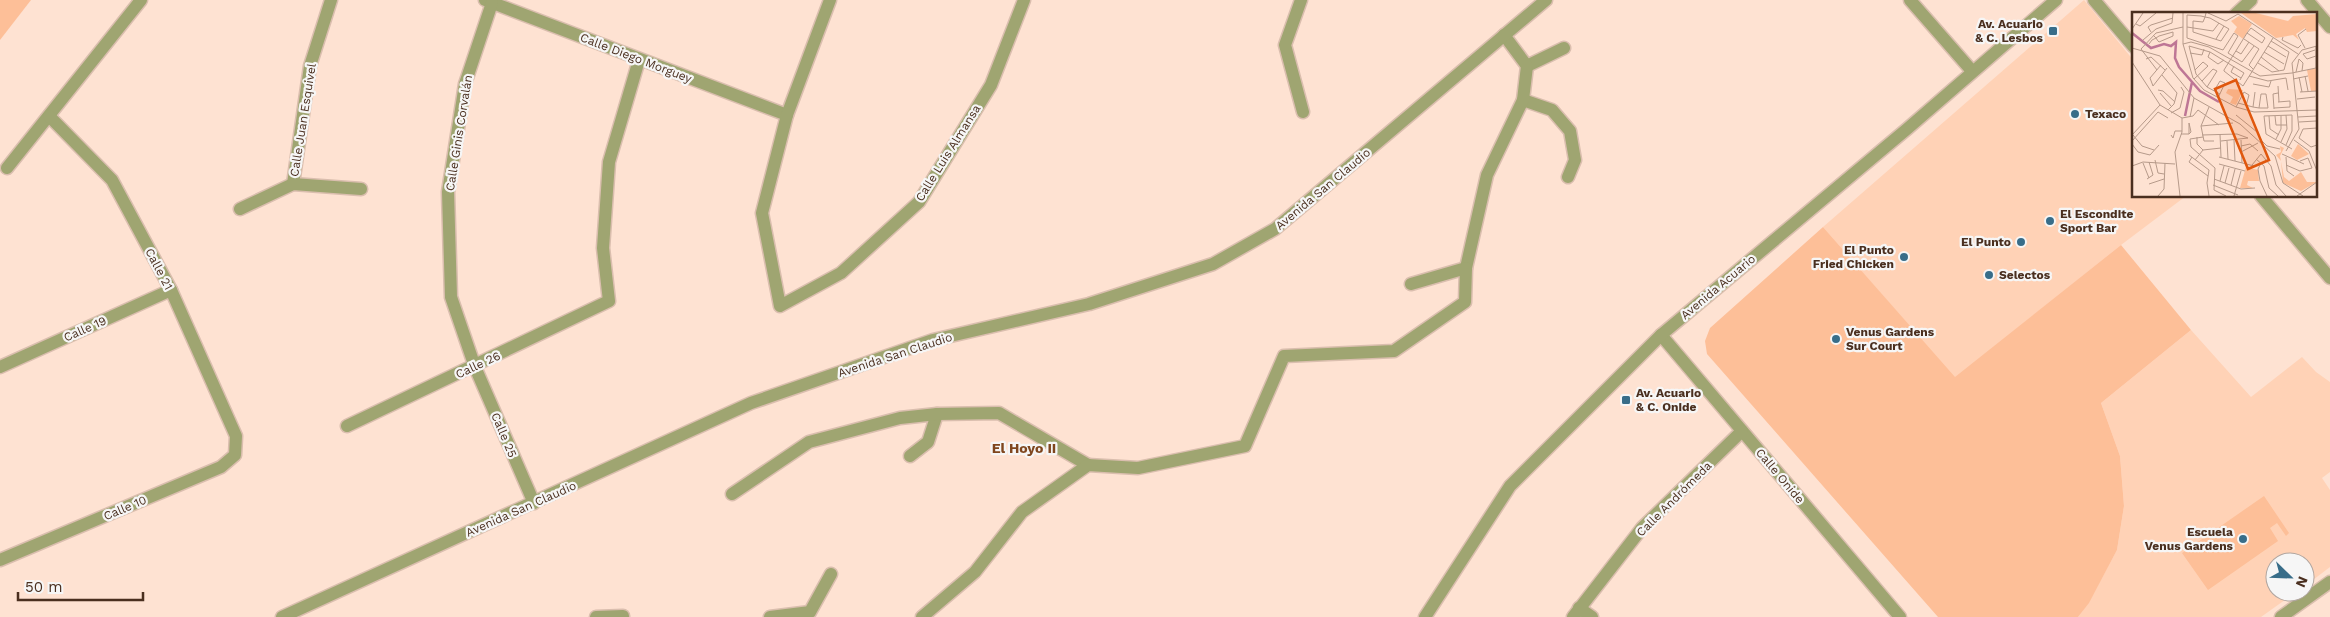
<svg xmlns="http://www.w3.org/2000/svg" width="2330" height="617" font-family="'Work Sans',sans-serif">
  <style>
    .built { fill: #ffd2b6 }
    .green { fill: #fdbf98 }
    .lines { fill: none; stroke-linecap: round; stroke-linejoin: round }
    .minor-casing { stroke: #dabeae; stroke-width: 15 }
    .minor { stroke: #9fa571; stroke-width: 12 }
    .poi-dot { fill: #386d89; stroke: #f6f6f6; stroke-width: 2 }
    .labels { text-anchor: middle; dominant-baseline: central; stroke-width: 4.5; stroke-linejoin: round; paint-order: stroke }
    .poi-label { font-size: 12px; font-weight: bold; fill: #4a2f1f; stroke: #f6f6f6; text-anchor: start }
    .street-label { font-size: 12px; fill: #4a2f1f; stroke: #f6f6f6 }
    .neighbourhood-label { font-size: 14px; font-weight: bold; fill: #7f461e; stroke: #f6f6f6 }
    .inset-river { fill: none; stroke: #be7695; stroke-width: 2.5 }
    .inset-road { fill: none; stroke: #b69a8a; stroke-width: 1 }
    .view { fill: #e0570d; fill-opacity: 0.15; stroke: #e0570d; stroke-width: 2.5 }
    .inset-edge { fill: none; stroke: #4a2f1f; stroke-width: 2.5 }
  </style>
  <rect width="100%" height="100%" fill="#fee2d2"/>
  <g class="built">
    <path d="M2084,0L2134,61V196H2186L2121,245L1955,378L1823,227Z"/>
    <path d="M2191,330L2251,397L2302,357L2316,372L2330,382V472L2322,478L2330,490V567L2305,586V562H2275V592H2296L2261,617H2078L2089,602L2117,550L2124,506L2120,456L2101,403Z"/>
  </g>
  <g class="green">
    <path d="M0,0H31L0,40Z"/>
    <path d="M1823,227L1955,377L2121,245L2191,330L2101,403L2120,456L2124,506L2117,550L2089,603L2078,617H1938L1707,354L1705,341L1710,328Z"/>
    <path d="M2264,496L2289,533L2286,536L2277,523L2270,528L2278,541L2208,590L2182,553Z"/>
  </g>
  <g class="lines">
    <g class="minor-casing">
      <g id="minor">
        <path d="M485,0L787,115"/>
        <path d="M830,0L787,115L762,213L780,306L841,273L919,202L991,85L1024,0"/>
        <path d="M1301,0L1285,45L1303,112"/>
        <path d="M1910,0L1972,71"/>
        <path d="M2094,0L2134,47"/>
        <path d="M2307,0L2330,27"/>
        <path d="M492,3L465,84L448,192L451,297L475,367L534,503"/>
        <path d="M2236,14L2251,0"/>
        <path d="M1527,66L1564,48"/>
        <path d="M1523,100L1552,110L1570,131L1575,160L1568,177"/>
        <path d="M7,168L141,0"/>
        <path d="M293,184L310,66L331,0"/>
        <path d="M2261,196L2330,278"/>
        <path d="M240,209L293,184L361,189"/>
        <path d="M1411,284L1466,268L1487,175L1523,100L1527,66L1504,35"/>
        <path d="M1661,335L1900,617"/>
        <path d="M0,367L171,290"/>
        <path d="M347,426L609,301L603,248L609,162L639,60"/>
        <path d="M910,456L928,442L937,414"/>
        <path d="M732,494L809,442L900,418L937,414L999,413L1088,465"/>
        <path d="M0,560L221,467L235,455L236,436L171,290L112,180L49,116"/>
        <path d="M1579,608L1592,617"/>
        <path d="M282,617L751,403L933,340L1089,304L1213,264L1275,229L1546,0"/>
        <path d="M596,617L623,616"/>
        <path d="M770,617L810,612L831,574"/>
        <path d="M922,617L975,572L1022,512L1088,465L1138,468L1245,446L1284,356L1394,351L1465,302L1466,268"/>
        <path d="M1425,617L1510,486L1661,335L1907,129L2056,0"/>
        <path d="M1573,617L1642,528L1742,431"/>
        <path d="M2281,617L2330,582"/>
      </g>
    </g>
    <use href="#minor" class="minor"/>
  </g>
  <g class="poi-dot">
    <rect x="2048" y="26" width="10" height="10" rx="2.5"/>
    <circle cx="2075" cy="114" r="5"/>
    <circle cx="2050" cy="221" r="5"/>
    <circle cx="2021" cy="242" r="5"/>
    <circle cx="1904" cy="257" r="5"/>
    <circle cx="1989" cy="275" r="5"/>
    <circle cx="1836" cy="339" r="5"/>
    <rect x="1621" y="395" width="10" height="10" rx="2.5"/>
    <circle cx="2243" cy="539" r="5"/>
  </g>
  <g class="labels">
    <g class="poi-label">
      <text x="2043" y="24" text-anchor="end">Av. Acuario<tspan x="2043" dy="14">&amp; C. Lesbos</tspan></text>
      <text x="2085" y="114">Texaco</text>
      <text x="2060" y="214">El Escondite<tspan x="2060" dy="14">Sport Bar</tspan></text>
      <text x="2011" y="242" text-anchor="end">El Punto</text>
      <text x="1894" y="250" text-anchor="end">El Punto<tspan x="1894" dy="14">Fried Chicken</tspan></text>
      <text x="1999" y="275">Selectos</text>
      <text x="1846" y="332">Venus Gardens<tspan x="1846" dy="14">Sur Court</tspan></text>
      <text x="1636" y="393">Av. Acuario<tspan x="1636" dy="14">&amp; C. Onide</tspan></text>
      <text x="2233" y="532" text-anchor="end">Escuela<tspan x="2233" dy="14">Venus Gardens</tspan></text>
    </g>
    <g class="street-label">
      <text transform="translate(636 58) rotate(21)">Calle Diego Morguey</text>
      <text transform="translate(303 120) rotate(-81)">Calle Juan Esquivel</text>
      <text transform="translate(459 133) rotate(-81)">Calle Ginis Corvalán</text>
      <text transform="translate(948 153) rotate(-58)">Calle Luis Almansa</text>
      <text transform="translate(1323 189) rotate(-40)">Avenida San Claudio</text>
      <text transform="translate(159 269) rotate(62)">Calle 21</text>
      <text transform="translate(1718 287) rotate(-40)">Avenida Acuario</text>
      <text transform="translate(85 329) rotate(-24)">Calle 19</text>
      <text transform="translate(895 355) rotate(-18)">Avenida San Claudio</text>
      <text transform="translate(478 365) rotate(-25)">Calle 26</text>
      <text transform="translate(504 435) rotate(67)">Calle 25</text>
      <text transform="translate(1780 476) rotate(50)">Calle Onide</text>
      <text transform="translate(1674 499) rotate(-45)">Calle Andrómeda</text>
      <text transform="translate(125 508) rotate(-23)">Calle 10</text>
      <text transform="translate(521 509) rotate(-24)">Avenida San Claudio</text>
    </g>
    <g class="neighbourhood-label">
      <text x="1024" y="448">El Hoyo II</text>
    </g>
  </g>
  <g transform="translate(2132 12)">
    <rect width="185" height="185" fill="#fee2d2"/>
    <path d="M109,1H124L156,9L161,4L185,2V19L175,20L173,16L164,22L167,28L161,23L144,26ZM107,4L120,12L111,27L102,20L105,15L99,9ZM185,56V79H179L175,58ZM96,77L111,78L104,93L98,91L101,85L94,81ZM166,132L177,142L165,148L159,144ZM148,134L152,136L148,144L152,165L157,169L169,160L175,170H185L169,179L151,171L149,149L144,143L149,140ZM114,155L126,158L127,169H116L115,173L121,176H108Z" fill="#fdbf98"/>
    <path class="inset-river" d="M0,21L19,36L32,32L39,34L44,30L43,46L47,55L68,79L87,90M53,104L60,70"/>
    <path class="inset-road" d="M51,1V32L61,66L72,78L104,95L122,100L185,98M76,1L94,9L106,2M106,2L166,42M55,3V26L91,38L102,21L106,24L96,41L110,50L122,34M55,3L69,4L73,5L78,6L97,17L89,29L61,20V9L71,10L73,5L74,1M4,12L8,14L24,1M55,15L81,19L87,11M0,17L11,1M19,20L16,15L19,13L41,6M115,21L130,31L133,26L119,16L115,21L92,58V59L111,74L141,26M151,25L150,28L166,36L169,33M84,27L92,14M112,27L127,37L117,53L121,57M11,28L24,17L40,11L41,1M17,32L20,28L24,26L27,24L41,20V24L27,30L26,29L24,26L21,23M51,32L59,30L77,35L128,64L160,61M136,34L154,45M0,36L28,44L62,86L108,112L143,144L151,171L171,184M173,36L166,23L174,17M9,37L24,21L51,15M9,37L25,58M183,38L171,42L175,47L184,44M104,39L109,42L117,30M78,40L76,45L86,52L92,48M132,40L152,52M58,41L70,43L72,37M129,45L147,59M14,47L19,45L33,58M0,50L28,93L50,106M126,51L140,60L152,58L157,40L139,29M29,53L18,66L21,74L35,56M102,54L99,60L109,66M164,60L167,47L171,51L170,59M160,61L184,56V34M30,63L45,81L42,92L36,98M117,64L136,69L154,66L156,78M173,64L176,79M167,65L170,80M62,67L76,54L71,50L63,58M161,67L176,64M70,69L81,57L85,59L75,75M121,72L137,75L139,69M146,74L147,90M26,78L31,79L43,90M82,79L88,69L93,71L86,86M168,80L185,79M28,81L39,94M88,82L75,75L64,62L57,34L78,40L112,61L108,68M165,87L183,85M106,91L121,95L127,96H136L134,82H129L127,96M77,95L69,114L72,129H82M104,95L112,80L117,83L114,94M121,95L123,80M142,96L158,95V89L146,90M142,97L141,82L146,81M39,101L48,96L52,80L49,75M104,103L125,120M137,104L138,117L147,123M143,104L144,113H155M58,105L62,86M166,105L184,104M50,106L61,104L66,98L87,113M167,110L184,109M69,114L101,111M185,116L171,117L167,126L179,135L185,133M49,122H57L59,120L57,111V122M88,122L89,145M0,123L28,93M1,123L10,134L22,138M39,123L41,126L43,119H50M70,123L105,122L116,126M65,125V132L71,138M71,125L58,127L59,135L83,156L82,178L94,184M128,127L135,134L148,137M144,127L149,117V104M102,128L103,149M109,128L110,151M162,128L177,139L185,159M0,129L26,100L36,106M89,129L116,126M95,129L96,147M149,130L155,117L154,103M0,132L6,140L18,143L27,133M154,133L160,119V103L132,104L134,122L160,137M109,134L118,132L126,139M154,139L167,117L160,51L170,38L185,34M109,140L126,131M150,142L172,152M57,143L77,158L75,171L77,184M60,145L57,150L76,164M87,145L122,154M154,145L155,159L162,164M124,147L132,154L137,176L146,184M23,148L26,161L32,162M63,148L71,138L89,136M11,151L17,166M129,151L126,157L128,169L135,184M87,152L113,159M120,153L129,142L139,154L144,173L154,184M154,153L168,159L180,156L176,146L168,149M0,154L11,150L43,152M15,167L21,163L17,150M82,167L109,177L123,176M88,169L92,154M93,171L97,156M17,172L32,167M81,173L106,183M99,173L103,157M26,184L32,177L33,151M48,184L43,140L50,120V106M102,184L109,159M165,184L185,170"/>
    <path class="view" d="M104,68L137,148L116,157L83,77Z"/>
    <rect width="185" height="185" class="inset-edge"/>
  </g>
  <g transform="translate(2290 577) rotate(113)"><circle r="24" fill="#f6f6f6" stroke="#b1a6a0"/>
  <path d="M0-4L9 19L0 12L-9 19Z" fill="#386d89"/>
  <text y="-8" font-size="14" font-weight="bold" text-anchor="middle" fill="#4a2f1f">N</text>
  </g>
  <path d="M18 592v8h125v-8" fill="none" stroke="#4a2f1f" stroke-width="2.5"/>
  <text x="25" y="592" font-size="15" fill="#4a2f1f" stroke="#f6f6f6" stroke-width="4" paint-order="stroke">50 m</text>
</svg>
